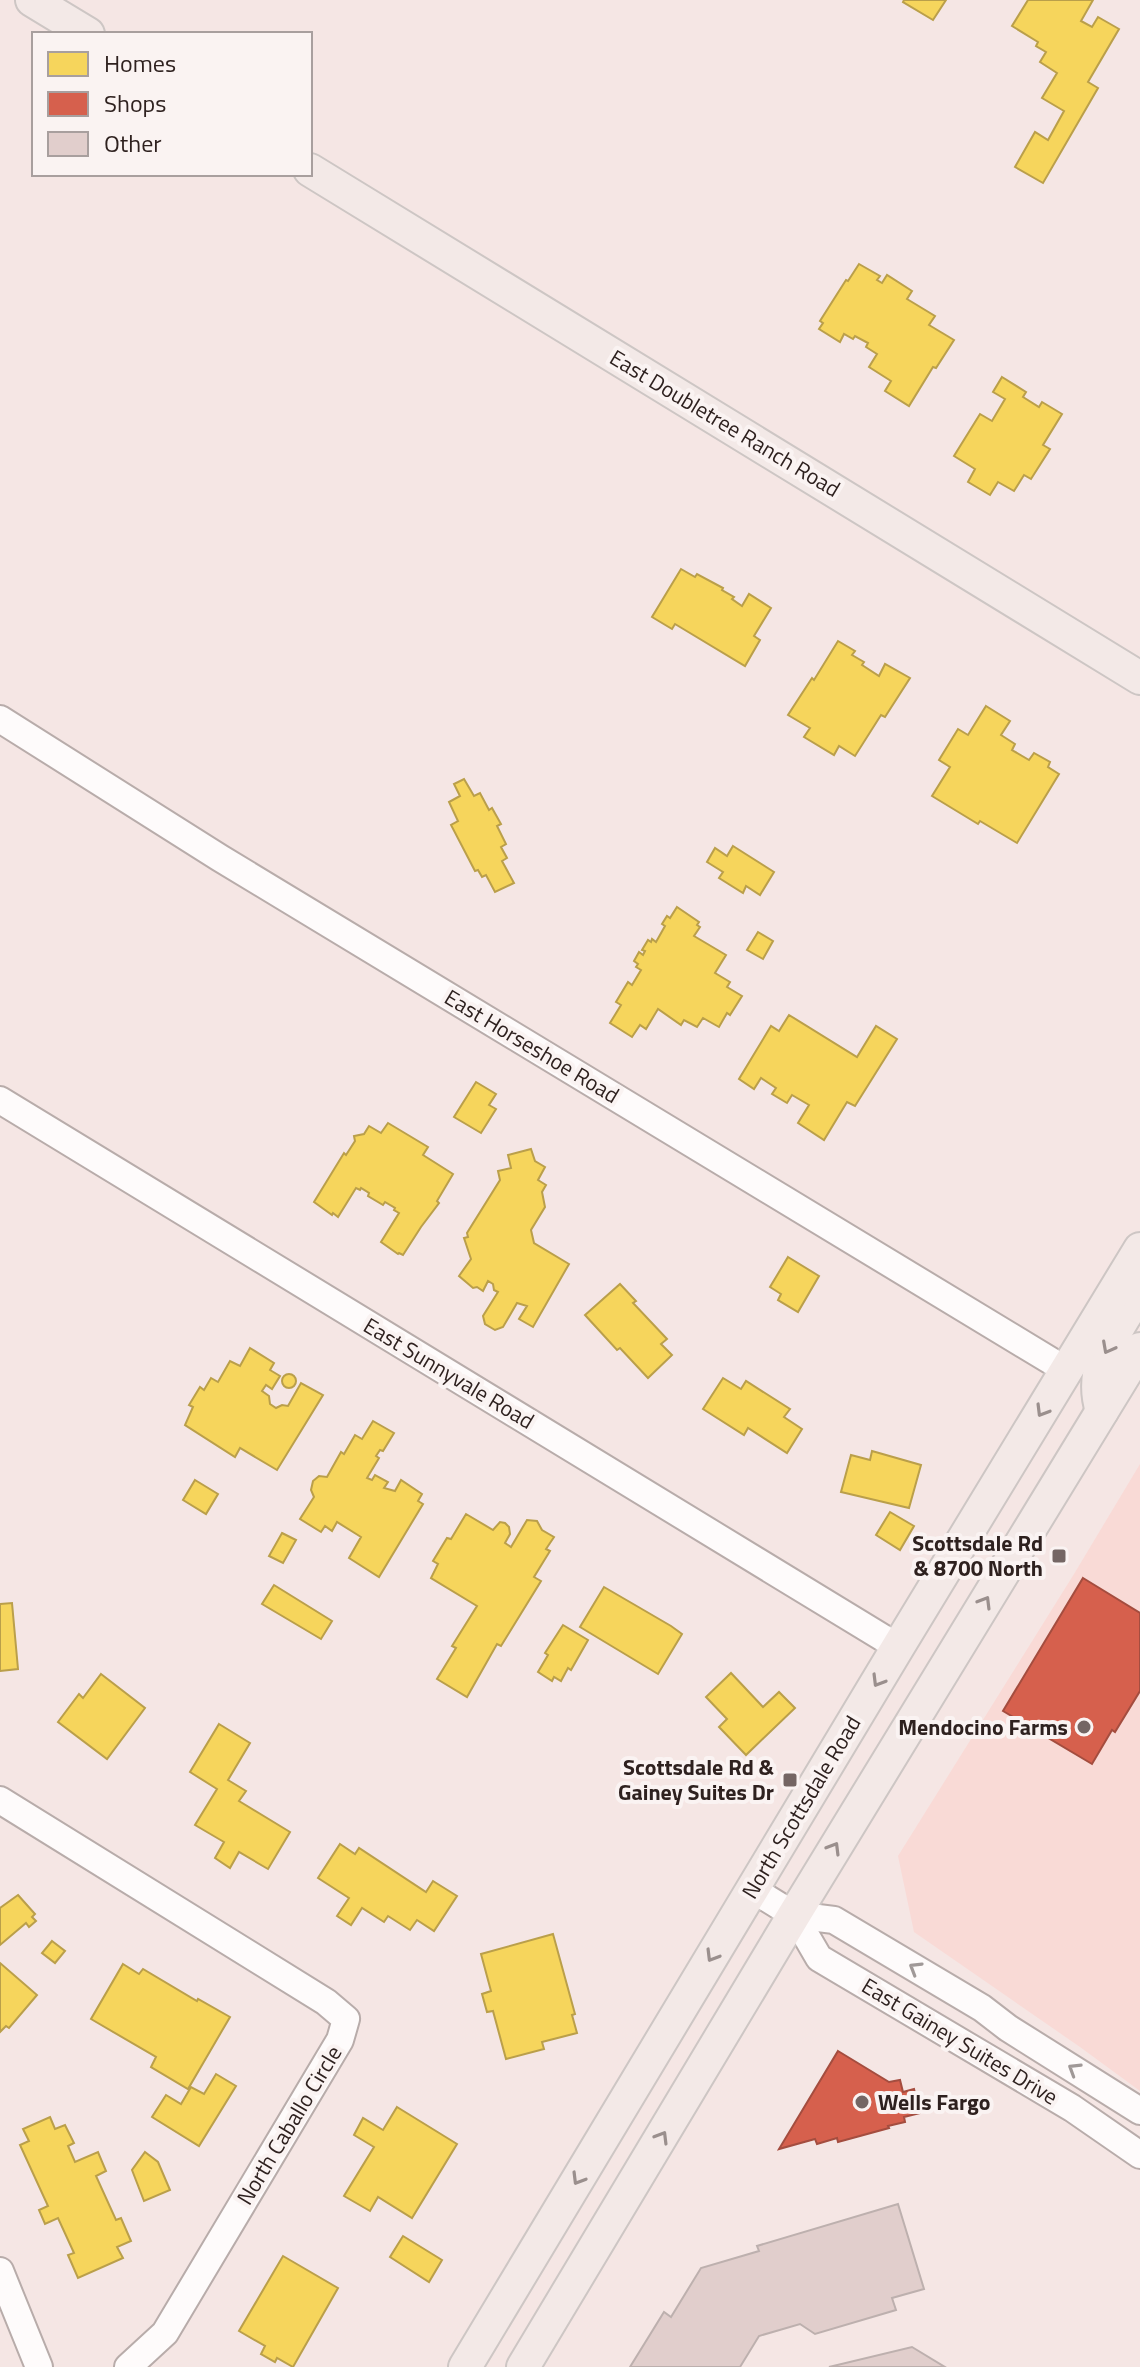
<svg xmlns="http://www.w3.org/2000/svg" width="1140" height="2367" font-family="'Titillium Web',sans-serif">
  <style>
    .built { fill: #f9dad6 }
    .homes { fill: #f6d55c; stroke: #ba9f4a; stroke-width: 2 }
    .shops { fill: #d6604d; stroke: #a44d3f; stroke-width: 2 }
    .building { fill: #e1cecc; stroke: #bdb0ae; stroke-width: 2 }
    .lines { fill: none; stroke-linecap: round; stroke-linejoin: round }
    .minor-casing { stroke: #b8acaa; stroke-width: 30 }
    .major-casing { stroke: #cdc6c4; stroke-width: 36 }
    .minor { stroke: #fefbfb; stroke-width: 26 }
    .major { stroke: #f3e9e7; stroke-width: 32 }
    .oneway { stroke: #9a8f8d }
    .oneway2 { stroke: #a09998 }
    .poi-dot { fill: #746664; stroke: #faf3f2; stroke-width: 3 }
    .labels { text-anchor: middle; dominant-baseline: central; stroke-width: 8; stroke-linejoin: round; paint-order: stroke }
    .street-label { font-size: 22px; fill: #2e211f; stroke: #faf3f2 }
    .poi-label { font-size: 22px; font-weight: bold; fill: #2e211f; stroke: #faf3f2; text-anchor: end }
  </style>
  <rect width="100%" height="100%" fill="#f5e6e4"/>
  <path class="built" d="M1140,1464V2091L1080,2047L914,1932L898,1856L1074,1574Z"/>
  <g class="homes">
    <path d="M904,0H946L933,20L903,2Z"/>
    <path d="M1028,0H1093L1081,21L1092,27L1098,17L1119,29L1088,82L1098,88L1043,183L1015,167L1035,132L1048,140L1064,111L1042,98L1057,73L1040,62L1046,52L1036,46L1038,42L1012,26Z"/>
    <path d="M859,264L880,276L877,280L882,283L887,275L912,291L907,299L935,316L929,325L954,340L936,368L933,367L909,406L885,391L891,381L869,367L877,354L866,347L868,343L855,336L853,339L844,334L840,342L819,329L823,323L820,321L846,280L848,281Z"/>
    <path d="M1002,377L1026,392L1023,397L1039,407L1042,402L1062,414L1043,445L1050,449L1031,479L1024,475L1014,491L998,482L990,495L968,482L975,469L954,456L980,414L992,421L1005,399L993,392Z"/>
    <path d="M681,569L695,577L697,574L723,588L722,590L734,597L732,599L742,606L749,594L771,608L754,636L760,640L745,666L675,624L672,629L652,617Z"/>
    <path d="M838,641L855,651L852,655L864,662L862,665L879,676L885,664L910,678L885,717L881,715L855,756L839,746L834,755L804,737L810,728L788,715L812,678L814,680Z"/>
    <path d="M986,706L1010,721L1001,735L1015,744L1012,750L1029,760L1034,753L1050,762L1048,767L1059,774L1017,843L980,821L978,824L932,796L950,767L939,760L958,729L968,735Z"/>
    <path d="M464,779L474,796L480,793L489,810L492,808L501,824L497,826L506,844L501,847L507,858L502,861L514,883L495,892L486,875L482,877L478,870L475,871L451,825L458,821L449,802L460,796L454,784Z"/>
    <path d="M733,846L774,872L760,895L746,886L743,893L719,878L723,872L707,862L715,848L727,856Z"/>
    <path d="M677,907L699,922L697,925L700,927L694,936L726,955L715,973L730,982L727,987L742,996L730,1015L727,1013L719,1027L703,1018L697,1027L684,1020L681,1025L658,1009L646,1029L640,1025L632,1037L610,1023L621,1005L616,1002L628,982L632,985L641,970L636,967L638,964L634,961L639,952L643,955L645,951L642,950L648,940L651,942L652,939L656,942L665,926L662,924L667,916L670,918Z"/>
    <path d="M758,932L773,941L763,959L747,950Z"/>
    <path d="M789,1015L857,1057L876,1026L897,1039L855,1106L847,1102L824,1140L798,1123L809,1105L792,1095L787,1103L772,1094L776,1088L761,1078L754,1089L739,1079L771,1026L779,1031Z"/>
    <path d="M476,1082L496,1094L489,1105L496,1109L481,1133L454,1117Z"/>
    <path d="M388,1123L428,1147L423,1155L453,1174L437,1201L439,1203L421,1227L403,1255L399,1253L398,1254L381,1242L399,1213L394,1210L395,1208L385,1202L383,1205L368,1196L369,1193L361,1188L360,1190L356,1188L338,1217L333,1213L332,1215L314,1202L344,1153L346,1155L355,1141L354,1136L364,1134L369,1126L381,1133Z"/>
    <path d="M531,1149L535,1161L545,1167L538,1180L546,1185L542,1192L545,1207L531,1230L534,1243L569,1264L533,1327L519,1319L527,1306L517,1303L503,1327L495,1330L485,1324L483,1316L498,1292L494,1290L493,1284L488,1281L483,1291L477,1287L473,1288L459,1276L471,1259L464,1238L468,1237L467,1233L500,1180L498,1171L511,1168L508,1155Z"/>
    <path d="M788,1257L819,1276L798,1312L778,1300L781,1294L770,1287Z"/>
    <path d="M620,1284L636,1301L633,1303L667,1339L661,1344L672,1355L648,1378L620,1348L617,1350L585,1315Z"/>
    <path d="M250,1348L274,1363L270,1370L280,1376L272,1389L266,1385L262,1391L269,1396L270,1404L276,1408L282,1405L288,1406L301,1383L323,1395L277,1470L240,1448L235,1457L185,1425L193,1407L189,1405L200,1387L204,1390L211,1378L218,1382L230,1361L240,1366Z"/>
    <circle cx="289" cy="1381" r="7"/>
    <path d="M723,1378L741,1389L746,1381L790,1409L784,1417L802,1429L787,1453L748,1428L744,1435L703,1409Z"/>
    <path d="M373,1421L394,1433L383,1451L380,1450L376,1456L379,1458L367,1478L372,1480L375,1475L388,1482L384,1488L395,1491L401,1480L422,1494L418,1501L423,1504L379,1577L349,1558L361,1537L337,1522L332,1531L325,1526L321,1532L300,1519L314,1497L311,1490L313,1481L319,1476L327,1477L341,1452L344,1454L355,1435L362,1439Z"/>
    <path d="M872,1451L921,1465L909,1508L841,1492L851,1455L870,1460Z"/>
    <path d="M195,1480L218,1494L206,1514L183,1500Z"/>
    <path d="M890,1512L914,1526L900,1550L876,1535Z"/>
    <path d="M466,1514L493,1530L500,1522L505,1523L509,1527L510,1534L505,1543L511,1547L527,1520L537,1521L542,1530L554,1537L546,1549L550,1551L534,1577L541,1581L501,1646L497,1644L467,1697L437,1679L456,1648L452,1646L477,1606L431,1578L438,1564L433,1561L447,1538L451,1539Z"/>
    <path d="M282,1533L296,1540L283,1563L269,1556Z"/>
    <path d="M274,1585L332,1621L321,1639L262,1604Z"/>
    <path d="M604,1587L671,1626L682,1634L658,1674L580,1627Z"/>
    <path d="M12,1603L18,1669L0,1671V1604Z"/>
    <path d="M563,1625L588,1640L571,1670L568,1668L561,1681L554,1677L552,1681L538,1672L548,1655L545,1653Z"/>
    <path d="M731,1673L763,1707L779,1692L795,1708L746,1755L719,1727L727,1719L706,1697Z"/>
    <path d="M101,1674L145,1708L107,1759L58,1722L79,1694L83,1698Z"/>
    <path d="M219,1724L250,1743L228,1780L246,1791L239,1801L290,1832L268,1869L239,1852L230,1868L215,1858L224,1842L195,1825L217,1789L190,1772Z"/>
    <path d="M340,1844L355,1854L359,1848L426,1892L433,1881L457,1896L434,1931L417,1920L410,1930L388,1916L384,1922L362,1908L351,1925L337,1916L349,1898L318,1878Z"/>
    <path d="M18,1895L35,1914L32,1917L36,1921L29,1927L26,1923L0,1945V1908Z"/>
    <path d="M553,1934L575,2014L572,2015L577,2033L542,2042L544,2049L506,2059L493,2011L487,2012L482,1994L491,1991L481,1954Z"/>
    <path d="M52,1941L65,1951L55,1963L42,1953Z"/>
    <path d="M0,1963L37,1995L9,2028L6,2026L0,2032Z"/>
    <path d="M123,1964L139,1974L143,1969L197,2001L198,1999L230,2017L188,2089L151,2067L156,2057L91,2019Z"/>
    <path d="M216,2074L236,2086L199,2146L152,2117L166,2095L181,2104L191,2087L204,2094Z"/>
    <path d="M397,2107L457,2144L412,2218L378,2197L370,2211L344,2196L374,2147L354,2135L363,2118L383,2130Z"/>
    <path d="M50,2117L55,2129L65,2125L74,2143L68,2146L75,2162L98,2152L106,2171L96,2176L116,2220L121,2218L131,2241L117,2247L123,2258L78,2278L68,2255L74,2253L58,2218L45,2224L39,2210L48,2206L20,2145L29,2141L23,2129Z"/>
    <path d="M145,2152L158,2162L170,2190L144,2201L132,2170Z"/>
    <path d="M403,2236L442,2260L429,2282L390,2257Z"/>
    <path d="M283,2256L338,2288L293,2367L277,2358L275,2362L261,2354L265,2346L239,2331Z"/>
  </g>
  <g class="shops">
    <path d="M1083,1578L1140,1613V1691L1115,1732L1112,1730L1092,1764L1003,1711Z"/>
    <path d="M838,2051L889,2082L900,2080L903,2092L914,2089L920,2113L904,2117L905,2122L888,2126L889,2128L838,2142L837,2138L817,2144L815,2139L779,2149Z"/>
  </g>
  <g class="building">
    <path d="M898,2204L924,2289L892,2298L896,2310L815,2334L800,2324L759,2336L740,2367H630L664,2312L671,2317L701,2268L759,2251L757,2246Z"/>
    <path d="M912,2347L945,2367H829Z"/>
  </g>
  <g class="lines">
    <g class="minor-casing">
      <g id="minor">
        <path d="M0,719L220,858L1066,1370"/>
        <path d="M0,1100L898,1647"/>
        <path d="M0,1800L326,2002L346,2019L340,2040L165,2333L128,2367"/>
        <path d="M752,1889L794,1915L834,1920L982,2008L1008,2028L1140,2111"/>
        <path d="M794,1915L819,1958L1072,2108L1140,2155"/>
        <path d="M0,2271L39,2367"/>
      </g>
    </g>
    <g class="major-casing">
      <g id="major">
        <path d="M32,0L88,34"/>
        <path d="M310,170L1140,678"/>
        <path d="M1102,1411C1087,1364 1118,1330 1140,1291"/>
        <path d="M465,2367L898,1647L1140,1249"/>
        <path d="M523,2367L794,1915L1140,1349"/>
      </g>
    </g>
    <use href="#minor" class="minor"/>
    <use href="#major" class="major"/>
  </g>
  <defs><path id="oneway-chevron" d="M-2-3.5L2.5 0L-2 3.5" fill="none" stroke-width="1.6" stroke-linecap="round" stroke-linejoin="round" transform="scale(2)"/></defs>
  <g class="oneway">
    <use href="#oneway-chevron" transform="translate(1108 1348) rotate(118)"/>
    <use href="#oneway-chevron" transform="translate(1042 1411) rotate(121)"/>
    <use href="#oneway-chevron" transform="translate(985 1602) rotate(-59)"/>
    <use href="#oneway-chevron" transform="translate(878 1681) rotate(121)"/>
    <use href="#oneway-chevron" transform="translate(834 1848) rotate(-59)"/>
    <use href="#oneway-chevron" transform="translate(712 1956) rotate(121)"/>
    <use href="#oneway-chevron" transform="translate(662 2137) rotate(-59)"/>
    <use href="#oneway-chevron" transform="translate(578 2179) rotate(121)"/>
  </g>
  <g class="oneway2">
    <use href="#oneway-chevron" transform="translate(915 1968) rotate(-149)"/>
    <use href="#oneway-chevron" transform="translate(1074 2069) rotate(-148)"/>
  </g>
  <g class="poi-dot">
    <rect x="1051" y="1548" width="16" height="16" rx="4"/>
    <circle cx="1084" cy="1727" r="8"/>
    <rect x="782" y="1772" width="16" height="16" rx="4"/>
    <circle cx="862" cy="2102" r="8"/>
  </g>
  <g class="labels">
    <g class="street-label">
      <text transform="translate(725 423) rotate(31)">East Doubletree Ranch Road</text>
      <text transform="translate(532 1046) rotate(31)">East Horseshoe Road</text>
      <text transform="translate(449 1373) rotate(31)">East Sunnyvale Road</text>
      <text transform="translate(801 1807) rotate(-59)">North Scottsdale Road</text>
      <text transform="translate(960 2041) rotate(31)">East Gainey Suites Drive</text>
      <text transform="translate(289 2125) rotate(-59)">North Caballo Circle</text>
    </g>
    <g class="poi-label">
      <text x="1043" y="1543">Scottsdale Rd<tspan x="1043" dy="25">&amp; 8700 North</tspan></text>
      <text x="1068" y="1727">Mendocino Farms</text>
      <text x="774" y="1767">Scottsdale Rd &amp;<tspan x="774" dy="25">Gainey Suites Dr</tspan></text>
      <text x="878" y="2102" text-anchor="start">Wells Fargo</text>
    </g>
  </g>
  <rect x="32" y="32" width="280" height="144" fill="#faf3f2" stroke="#a89f9e" stroke-width="2"/>
  <rect x="48" y="52" width="40" height="24" fill="#f6d55c" stroke="#a89f9e" stroke-width="2"/>
  <text x="104" y="72" font-size="24" fill="#2e211f">Homes</text>
  <rect x="48" y="92" width="40" height="24" fill="#d6604d" stroke="#a89f9e" stroke-width="2"/>
  <text x="104" y="112" font-size="24" fill="#2e211f">Shops</text>
  <rect x="48" y="132" width="40" height="24" fill="#e1cecc" stroke="#a89f9e" stroke-width="2"/>
  <text x="104" y="152" font-size="24" fill="#2e211f">Other</text>
</svg>
